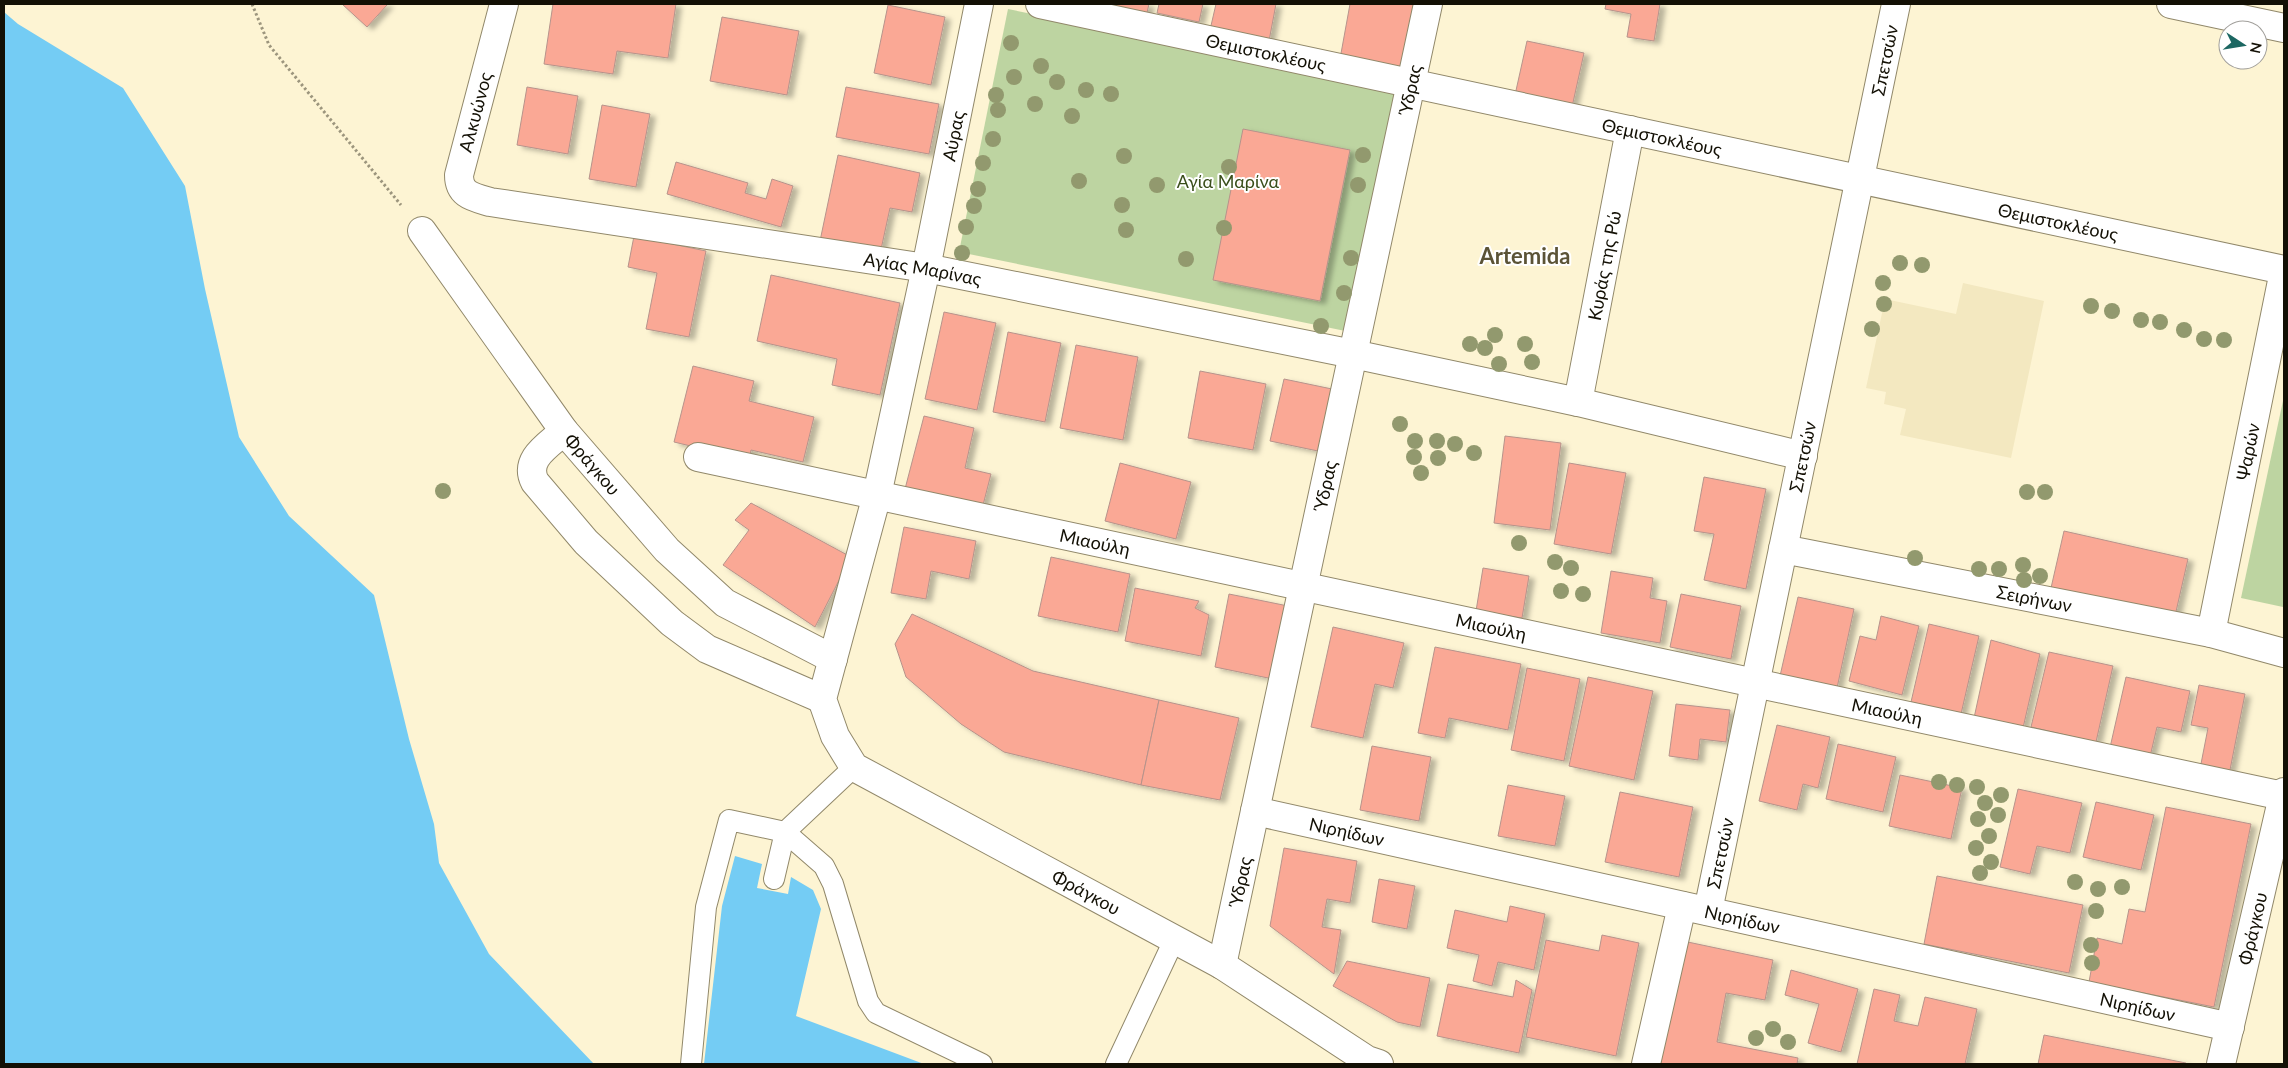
<svg xmlns="http://www.w3.org/2000/svg" width="2288" height="1068" font-family="Lato,sans-serif">
  <style>
    .built { fill: #f3e8c0 }
    .green { fill: #bdd4a1 }
    .water { fill: #74ccf4 }
    .building { fill: #faa895; stroke: #b6938b; filter: url(#shadow) }
    .lines { fill: none; stroke-linecap: round; stroke-linejoin: round }
    .lane-casing { stroke: #91886a; stroke-width: 22 }
    .street-casing { stroke: #91886a; stroke-width: 30 }
    .secondary-casing { stroke: #91886a; stroke-width: 30 }
    .path { stroke: #9c957d; stroke-width: 3; stroke-dasharray: 2.5 2.5; stroke-linecap: butt }
    .lane { stroke: #fff; stroke-width: 20 }
    .street { stroke: #fff; stroke-width: 28 }
    .secondary { stroke: #fff; stroke-width: 28 }
    .tree { fill: #92996e }
    .labels { text-anchor: middle; dominant-baseline: central; stroke-width: 4; stroke-linejoin: round; paint-order: stroke }
    .street-label { font-size: 18px; fill: #131005; stroke: #fff }
    .park-label { font-size: 18px; fill: #3a4e1b; stroke: #fff }
    .district-label { font-size: 22px; font-weight: bold; fill: #5b5336; stroke: #fff }
  </style>
  <defs>
    <filter id="shadow"><feDropShadow dx="5.5" dy="3" stdDeviation="2.5" flood-color="#0004"/></filter>
  </defs>
  <rect width="100%" height="100%" fill="#fdf4d3"/>
  <path class="built" d="M1963,283L2044,301L2011,458L1900,435L1906,409L1884,404L1886,392L1866,388L1885,299L1956,314Z"/>
  <g class="green">
    <path d="M1008,9L1405,90L1355,333L959,252Z"/>
    <path d="M2284,396V607H2283L2241,598Z"/>
  </g>
  <g class="water">
    <path d="M4,12L18,24L123,88L185,186L205,289L239,437L289,516L374,595L409,739L434,824L439,863L489,954L594,1064H4Z"/>
    <path d="M735,856L762,864L757,888L788,894L791,877L813,890L821,909L796,1016L924,1064H704L722,906Z"/>
  </g>
  <g class="building">
    <path d="M342,4H388L367,27Z"/>
    <path d="M553,4H676L668,58L617,51L613,74L544,64Z"/>
    <path d="M1089,4H1149L1146,17Z"/>
    <path d="M1159,4H1203L1199,22L1157,13Z"/>
    <path d="M1216,4H1276L1269,41L1210,30Z"/>
    <path d="M1350,4H1425L1413,72L1340,59Z"/>
    <path d="M1606,4H1660L1654,41L1627,37L1631,14L1605,9Z"/>
    <path d="M888,5L945,17L931,85L874,73Z"/>
    <path d="M722,17L799,31L787,95L710,81Z"/>
    <path d="M1527,41L1584,53L1572,107L1515,95Z"/>
    <path d="M527,87L578,96L568,154L517,145Z"/>
    <path d="M846,87L939,104L929,154L836,137Z"/>
    <path d="M602,105L650,114L636,187L589,179Z"/>
    <path d="M1243,129L1350,150L1320,301L1213,280Z"/>
    <path d="M838,155L920,173L912,212L890,208L880,254L820,241Z"/>
    <path d="M676,162L748,183L745,193L766,199L772,179L793,186L781,227L667,194Z"/>
    <path d="M634,236L706,251L689,337L646,329L657,273L628,267Z"/>
    <path d="M771,275L900,303L880,395L832,385L837,359L757,341Z"/>
    <path d="M944,312L996,323L977,410L925,399Z"/>
    <path d="M1008,332L1061,343L1045,422L993,412Z"/>
    <path d="M1076,345L1138,357L1123,440L1060,428Z"/>
    <path d="M693,366L754,381L749,401L814,417L803,462L751,450L749,460L674,442Z"/>
    <path d="M1200,371L1266,384L1253,450L1188,438Z"/>
    <path d="M1284,379L1332,389L1318,451L1270,441Z"/>
    <path d="M924,416L974,428L965,468L991,474L982,509L905,489Z"/>
    <path d="M1505,436L1561,443L1550,530L1494,523Z"/>
    <path d="M1120,463L1191,482L1176,539L1105,521Z"/>
    <path d="M1569,463L1626,473L1611,554L1554,544Z"/>
    <path d="M1704,477L1766,489L1746,589L1704,580L1714,534L1694,531Z"/>
    <path d="M751,503L851,557L815,627L723,565L749,530L735,520Z"/>
    <path d="M904,527L976,541L969,579L931,571L926,599L891,593Z"/>
    <path d="M2064,531L2188,559L2175,616L2051,588Z"/>
    <path d="M1051,557L1130,574L1118,632L1038,616Z"/>
    <path d="M1483,568L1529,576L1522,618L1476,611Z"/>
    <path d="M1611,571L1653,578L1650,598L1667,601L1660,643L1601,633Z"/>
    <path d="M1135,588L1199,601L1195,608L1209,615L1201,656L1125,641Z"/>
    <path d="M1229,594L1288,606L1273,679L1215,667Z"/>
    <path d="M1681,594L1741,606L1731,659L1670,647Z"/>
    <path d="M1798,597L1854,609L1837,688L1780,676Z"/>
    <path d="M912,614L1033,671L1159,700L1141,785L1004,752L961,724L906,677L895,644Z"/>
    <path d="M1881,616L1919,626L1902,695L1849,681L1860,636L1876,640Z"/>
    <path d="M1929,624L1979,636L1961,714L1911,702Z"/>
    <path d="M1333,627L1404,643L1393,688L1375,684L1363,738L1311,727Z"/>
    <path d="M1991,640L2040,654L2023,728L1974,718Z"/>
    <path d="M1435,647L1521,664L1508,730L1449,718L1445,738L1418,733Z"/>
    <path d="M2049,652L2113,666L2096,742L2031,727Z"/>
    <path d="M1527,668L1580,679L1564,761L1511,750Z"/>
    <path d="M1588,677L1653,691L1634,780L1569,766Z"/>
    <path d="M2126,677L2190,691L2181,732L2157,727L2149,761L2109,752Z"/>
    <path d="M2199,685L2245,694L2229,775L2200,769L2208,728L2191,725Z"/>
    <path d="M1159,700L1239,718L1220,800L1141,785Z"/>
    <path d="M1676,704L1730,710L1726,742L1700,739L1698,760L1669,756Z"/>
    <path d="M1777,725L1830,737L1818,788L1803,784L1797,810L1759,801Z"/>
    <path d="M1838,744L1896,757L1883,812L1826,799Z"/>
    <path d="M1372,746L1431,757L1419,821L1360,810Z"/>
    <path d="M1900,775L1962,788L1951,839L1889,826Z"/>
    <path d="M1508,785L1565,796L1555,846L1498,836Z"/>
    <path d="M2018,789L2082,803L2070,853L2037,846L2030,874L2000,867Z"/>
    <path d="M1620,792L1693,807L1679,877L1605,862Z"/>
    <path d="M2096,802L2154,815L2141,870L2083,857Z"/>
    <path d="M2166,807L2251,824L2214,1007L2089,982L2097,938L2122,944L2129,909L2145,912Z"/>
    <path d="M1284,848L1357,861L1350,903L1327,899L1322,927L1341,930L1334,974L1270,926Z"/>
    <path d="M1937,876L2083,905L2069,973L1924,944Z"/>
    <path d="M1379,879L1415,886L1407,929L1372,922Z"/>
    <path d="M1510,906L1545,914L1534,970L1498,962L1492,986L1473,981L1479,955L1447,948L1455,910L1507,922Z"/>
    <path d="M1602,935L1639,943L1616,1056L1526,1037L1546,940L1599,951Z"/>
    <path d="M1683,941L1773,960L1765,1000L1726,993L1717,1042L1798,1058L1797,1064H1658Z"/>
    <path d="M1347,961L1430,978L1420,1027L1397,1022L1333,986Z"/>
    <path d="M1791,970L1858,989L1841,1052L1808,1043L1819,1004L1785,995Z"/>
    <path d="M1516,980L1532,990L1519,1053L1437,1036L1448,984L1513,997Z"/>
    <path d="M1874,989L1900,995L1894,1021L1918,1026L1925,997L1977,1009L1965,1064H1857Z"/>
    <path d="M2044,1035L2186,1063V1064H2038Z"/>
  </g>
  <g class="lines">
    <g class="lane-casing">
      <g id="lane">
        <path d="M774,879L785,832L854,767"/>
        <path d="M691,1064L706,907L729,820L785,832L824,866L833,884L868,1001L876,1013L982,1064"/>
        <path d="M1116,1064L1175,938"/>
      </g>
    </g>
    <g class="street-casing">
      <g id="street">
        <path id="s1" d="M504,4L459,175C459,195 473,197 490,202L926,268L1353,354L1578,402L1803,456"/>
        <path id="s2" d="M979,4L926,268L877,495L822,699L835,736L854,767L1222,965L1367,1060L1379,1064"/>
        <path id="s3" d="M1040,4L2284,270"/>
        <path d="M422,231L564,431"/>
        <path id="s4" d="M1578,402L1630,130"/>
        <path id="s5" d="M698,457L2283,796"/>
        <path id="s6" d="M1783,549L2211,633L2284,653"/>
        <path id="s7" d="M2211,633L2284,271"/>
        <path id="s8" d="M822,699L707,649L672,623L586,542L535,482C523,459 549,445 564,431L667,550L725,603L833,659"/>
        <path id="s9" d="M1255,811L2230,1027"/>
        <path id="s10" d="M1708,911L1896,4"/>
        <path id="s11" d="M1222,965L1428,4"/>
        <path d="M1646,1064L1682,906"/>
        <path id="s12" d="M2221,1064L2284,792"/>
      </g>
    </g>
    <g class="secondary-casing">
      <path id="secondary" d="M2171,4L2284,28"/>
    </g>
    <path class="path" d="M252,4L269,45L401,205"/>
    <use href="#lane" class="lane"/>
    <use href="#street" class="street"/>
    <use href="#secondary" class="secondary"/>
  </g>
  <g class="tree">
    <circle cx="1011" cy="43" r="8"/>
    <circle cx="1041" cy="66" r="8"/>
    <circle cx="1014" cy="77" r="8"/>
    <circle cx="1057" cy="82" r="8"/>
    <circle cx="1086" cy="90" r="8"/>
    <circle cx="1111" cy="94" r="8"/>
    <circle cx="996" cy="95" r="8"/>
    <circle cx="1035" cy="104" r="8"/>
    <circle cx="998" cy="110" r="8"/>
    <circle cx="1072" cy="116" r="8"/>
    <circle cx="993" cy="139" r="8"/>
    <circle cx="1363" cy="155" r="8"/>
    <circle cx="1124" cy="156" r="8"/>
    <circle cx="983" cy="163" r="8"/>
    <circle cx="1229" cy="167" r="8"/>
    <circle cx="1079" cy="181" r="8"/>
    <circle cx="1157" cy="185" r="8"/>
    <circle cx="1358" cy="185" r="8"/>
    <circle cx="978" cy="189" r="8"/>
    <circle cx="1122" cy="205" r="8"/>
    <circle cx="974" cy="206" r="8"/>
    <circle cx="966" cy="227" r="8"/>
    <circle cx="1224" cy="228" r="8"/>
    <circle cx="1126" cy="230" r="8"/>
    <circle cx="962" cy="253" r="8"/>
    <circle cx="1351" cy="258" r="8"/>
    <circle cx="1186" cy="259" r="8"/>
    <circle cx="1900" cy="263" r="8"/>
    <circle cx="1922" cy="265" r="8"/>
    <circle cx="1883" cy="283" r="8"/>
    <circle cx="1344" cy="293" r="8"/>
    <circle cx="1884" cy="304" r="8"/>
    <circle cx="2091" cy="306" r="8"/>
    <circle cx="2112" cy="311" r="8"/>
    <circle cx="2141" cy="320" r="8"/>
    <circle cx="2160" cy="322" r="8"/>
    <circle cx="1321" cy="326" r="8"/>
    <circle cx="1872" cy="329" r="8"/>
    <circle cx="2184" cy="330" r="8"/>
    <circle cx="1495" cy="335" r="8"/>
    <circle cx="2204" cy="339" r="8"/>
    <circle cx="2224" cy="340" r="8"/>
    <circle cx="1470" cy="344" r="8"/>
    <circle cx="1525" cy="344" r="8"/>
    <circle cx="1485" cy="348" r="8"/>
    <circle cx="1532" cy="362" r="8"/>
    <circle cx="1499" cy="364" r="8"/>
    <circle cx="1400" cy="424" r="8"/>
    <circle cx="1415" cy="441" r="8"/>
    <circle cx="1437" cy="441" r="8"/>
    <circle cx="1455" cy="444" r="8"/>
    <circle cx="1474" cy="453" r="8"/>
    <circle cx="1414" cy="457" r="8"/>
    <circle cx="1438" cy="458" r="8"/>
    <circle cx="1421" cy="473" r="8"/>
    <circle cx="443" cy="491" r="8"/>
    <circle cx="2027" cy="492" r="8"/>
    <circle cx="2045" cy="492" r="8"/>
    <circle cx="1519" cy="543" r="8"/>
    <circle cx="1915" cy="558" r="8"/>
    <circle cx="1555" cy="562" r="8"/>
    <circle cx="2023" cy="565" r="8"/>
    <circle cx="1571" cy="568" r="8"/>
    <circle cx="1979" cy="569" r="8"/>
    <circle cx="1999" cy="569" r="8"/>
    <circle cx="2040" cy="576" r="8"/>
    <circle cx="2024" cy="580" r="8"/>
    <circle cx="1561" cy="591" r="8"/>
    <circle cx="1583" cy="594" r="8"/>
    <circle cx="1939" cy="782" r="8"/>
    <circle cx="1957" cy="785" r="8"/>
    <circle cx="1977" cy="787" r="8"/>
    <circle cx="2001" cy="795" r="8"/>
    <circle cx="1985" cy="803" r="8"/>
    <circle cx="1998" cy="815" r="8"/>
    <circle cx="1978" cy="819" r="8"/>
    <circle cx="1989" cy="836" r="8"/>
    <circle cx="1976" cy="848" r="8"/>
    <circle cx="1991" cy="862" r="8"/>
    <circle cx="1980" cy="873" r="8"/>
    <circle cx="2075" cy="882" r="8"/>
    <circle cx="2122" cy="887" r="8"/>
    <circle cx="2098" cy="889" r="8"/>
    <circle cx="2096" cy="911" r="8"/>
    <circle cx="2091" cy="945" r="8"/>
    <circle cx="2092" cy="963" r="8"/>
    <circle cx="1773" cy="1029" r="8"/>
    <circle cx="1756" cy="1038" r="8"/>
    <circle cx="1788" cy="1042" r="8"/>
  </g>
  <g class="labels">
    <g class="street-label">
      <text stroke="none"><textPath href="#s3" startOffset="231">Θεμιστοκλέους</textPath></text>
      <text stroke="none"><textPath href="#s10" startOffset="869">Σπετσών</textPath></text>
      <text stroke="none"><textPath href="#s11" startOffset="896">Ύδρας</textPath></text>
      <text transform="translate(475 112) rotate(-75)">Αλκυώνος</text>
      <text transform="translate(953 136) rotate(-79)">Αύρας</text>
      <text stroke="none"><textPath href="#s3" startOffset="636">Θεμιστοκλέους</textPath></text>
      <text stroke="none"><textPath href="#s3" startOffset="1041">Θεμιστοκλέους</textPath></text>
      <text stroke="none"><textPath href="#s4" startOffset="139">Κυράς της Ρώ</textPath></text>
      <text stroke="none"><textPath href="#s1" startOffset="660">Αγίας Μαρίνας</textPath></text>
      <text stroke="none"><textPath href="#s7" startOffset="185">Ψαρών</textPath></text>
      <text stroke="none"><textPath href="#s10" startOffset="464">Σπετσών</textPath></text>
      <text stroke="none"><textPath href="#s8" startOffset="474">Φράγκου</textPath></text>
      <text stroke="none"><textPath href="#s11" startOffset="491">Ύδρας</textPath></text>
      <text stroke="none"><textPath href="#s5" startOffset="406">Μιαούλη</textPath></text>
      <text stroke="none"><textPath href="#s6" startOffset="256">Σειρήνων</textPath></text>
      <text stroke="none"><textPath href="#s5" startOffset="811">Μιαούλη</textPath></text>
      <text stroke="none"><textPath href="#s5" startOffset="1216">Μιαούλη</textPath></text>
      <text stroke="none"><textPath href="#s9" startOffset="94">Νιρηίδων</textPath></text>
      <text stroke="none"><textPath href="#s10" startOffset="59">Σπετσών</textPath></text>
      <text stroke="none"><textPath href="#s11" startOffset="86">Ύδρας</textPath></text>
      <text stroke="none"><textPath href="#s2" startOffset="1052">Φράγκου</textPath></text>
      <text stroke="none"><textPath href="#s9" startOffset="499">Νιρηίδων</textPath></text>
      <text stroke="none"><textPath href="#s12" startOffset="139">Φράγκου</textPath></text>
      <text stroke="none"><textPath href="#s9" startOffset="904">Νιρηίδων</textPath></text>
    </g>
    <g class="park-label">
      <text x="1228" y="181">Αγία Μαρίνα</text>
    </g>
    <g class="district-label">
      <text x="1525" y="255">Artemida</text>
    </g>
  </g>
  <rect width="2288" height="1068" fill="none" stroke="#131005" stroke-width="10"/>
  <g transform="translate(2243 45) rotate(102)"><circle r="24" fill="#ffffff" stroke="#a19f9b"/>
  <path d="M0-4L9 19L0 12L-9 19Z" fill="#1c6762"/>
  <text y="-8" font-size="14" font-weight="bold" text-anchor="middle" fill="#131005">N</text>
  </g>
</svg>
